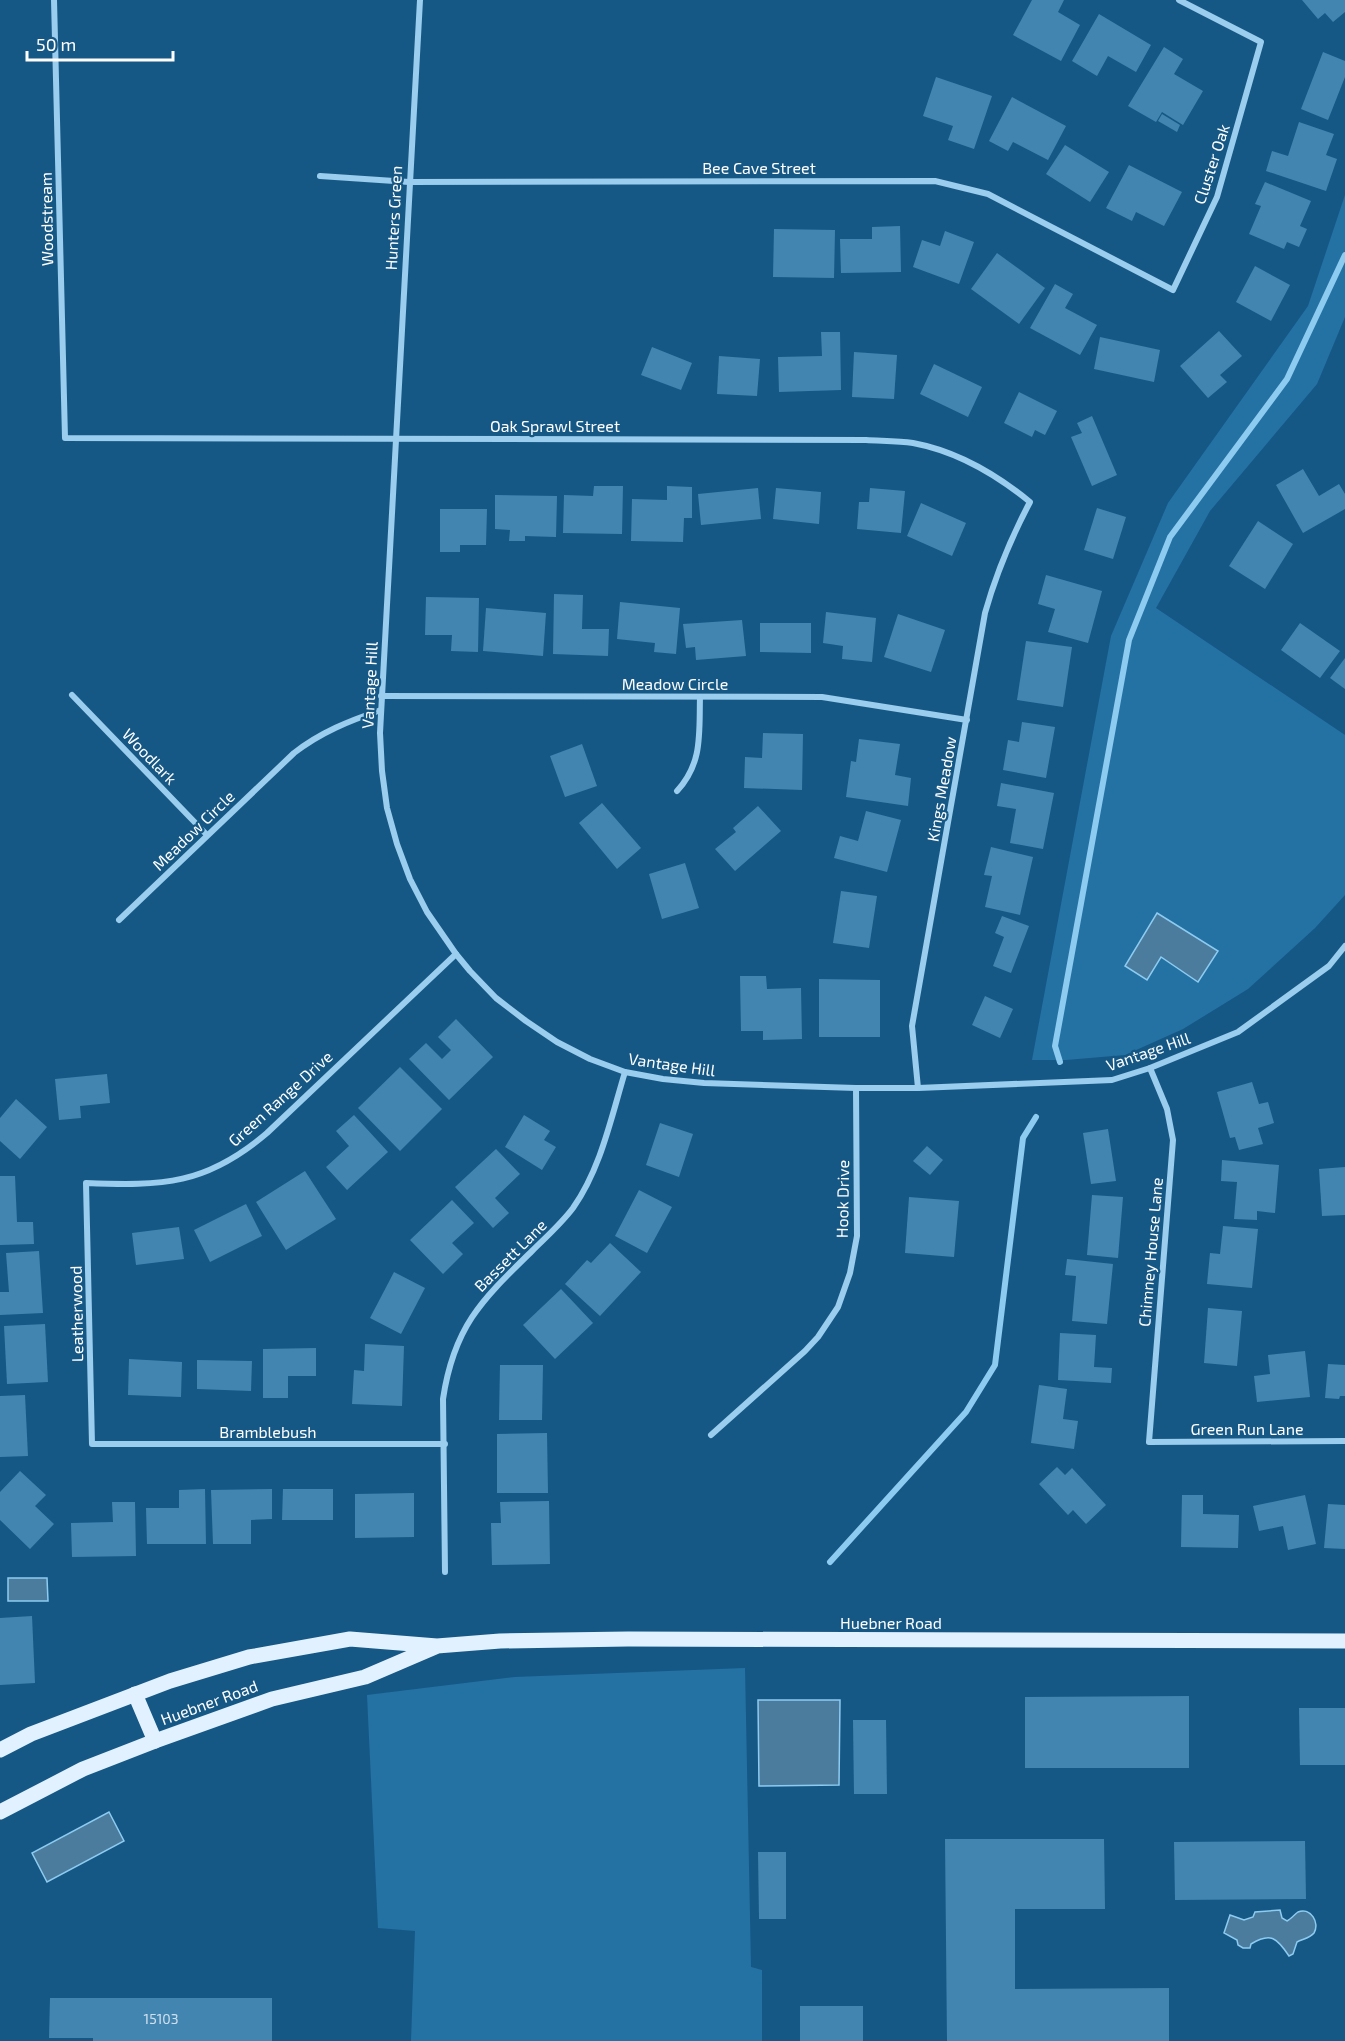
<svg xmlns="http://www.w3.org/2000/svg" width="1345" height="2041" font-family="'Exo 2',sans-serif">
  <style>
    .green { fill: #2472a3 }
    .water { fill: #4b7c9d; stroke: #8dcbf1; stroke-width: 1.5 }
    .lines { fill: none; stroke-linecap: round; stroke-linejoin: round }
    .stream { stroke: #8dcbf1; stroke-width: 6 }
    .building { fill: #4385b1 }
    .street { stroke: #9acdee; stroke-width: 6 }
    .primary { stroke: #e1f1ff; stroke-width: 15 }
    .labels { text-anchor: middle; dominant-baseline: central; stroke-width: 4.5; stroke-linejoin: round; paint-order: stroke }
    .number-label { font-size: 14px; fill: #d0e0ec }
    .street-label { font-size: 16px; fill: #fff; stroke: #165885 }
  </style>
  <rect width="100%" height="100%" fill="#165885"/>
  <g class="green">
    <path d="M1345,195V317L1317,384L1210,511L1156,608L1345,735V895L1315,928L1248,989L1183,1029L1125,1055L1066,1060H1032L1111,636L1168,503L1308,306Z"/>
    <path d="M745,1668L751,1967L762,1970V2041H411L415,1931L378,1928L367,1695L515,1677Z"/>
  </g>
  <g class="water">
    <path d="M1157,913L1218,951L1198,982L1161,957L1147,980L1125,966Z"/>
    <path d="M8,1578H47L48,1601H8Z"/>
    <path d="M758,1700H840L839,1785L759,1786Z"/>
    <path d="M109,1812L124,1841L47,1882L32,1853Z"/>
    <path d="M1280,1910L1282,1918L1287,1921C1291,1919 1295,1914 1298,1912C1311,1907 1320,1923 1314,1933C1310,1938 1303,1939 1297,1942L1293,1954L1289,1956C1277,1938 1271,1932 1251,1944L1250,1948H1243L1238,1945L1237,1940L1224,1933L1230,1915L1244,1920L1253,1917L1255,1912Z"/>
  </g>
  <g class="lines">
    <g class="stream">
      <path d="M1060,1062L1055,1046L1129,640L1170,537L1287,379L1345,255"/>
      <path d="M830,1562L966,1412L995,1365L1023,1138L1036,1117"/>
    </g>
  </g>
  <g class="building">
    <path d="M1032,0H1064L1058,12L1080,25L1061,61L1013,35Z"/>
    <path d="M1302,0H1345V12L1333,22L1325,13L1318,19Z"/>
    <path d="M1099,14L1151,45L1136,72L1108,56L1097,76L1072,61Z"/>
    <path d="M1164,47L1183,59L1174,74L1203,91L1183,125L1162,112L1156,122L1128,106Z"/>
    <path d="M1323,52L1345,61V77L1328,120L1301,109Z"/>
    <path d="M936,77L992,96L974,149L948,140L953,126L923,116Z"/>
    <path d="M1012,97L1066,126L1048,160L1013,142L1008,151L989,141Z"/>
    <path d="M1162,114L1180,125L1177,132L1158,121Z"/>
    <path d="M1299,122L1334,134L1326,155L1337,159L1326,191L1266,171L1272,151L1288,156Z"/>
    <path d="M1065,145L1109,172L1090,202L1046,174Z"/>
    <path d="M1129,165L1182,192L1164,226L1136,212L1132,221L1106,208Z"/>
    <path d="M1265,182L1311,201L1300,226L1307,229L1299,247L1287,242L1284,249L1249,234L1261,206L1255,204Z"/>
    <path d="M900,226L901,272L841,273L840,239H872V227Z"/>
    <path d="M774,229L835,230L834,278L773,277Z"/>
    <path d="M945,231L974,242L959,284L913,267L922,240L940,246Z"/>
    <path d="M997,253L1045,288L1019,324L971,289Z"/>
    <path d="M1255,266L1290,285L1271,321L1236,302Z"/>
    <path d="M1055,284L1073,294L1065,308L1097,325L1080,355L1030,328Z"/>
    <path d="M1219,331L1242,356L1220,375L1227,382L1208,398L1180,366Z"/>
    <path d="M821,332H840L841,390L779,392L778,357L822,356Z"/>
    <path d="M1100,337L1160,350L1154,382L1094,369Z"/>
    <path d="M652,347L692,363L681,390L641,375Z"/>
    <path d="M854,352L897,355L894,399L852,397Z"/>
    <path d="M719,356L760,359L757,396L717,394Z"/>
    <path d="M934,364L982,387L968,417L920,394Z"/>
    <path d="M1019,392L1057,411L1045,435L1035,430L1032,437L1004,423Z"/>
    <path d="M1092,416L1117,475L1092,486L1071,437L1082,433L1077,423Z"/>
    <path d="M1303,469L1319,496L1339,484L1345,494V509L1303,533L1276,485Z"/>
    <path d="M594,486H623L622,534L563,533L564,495L593,496Z"/>
    <path d="M667,486L692,487V518H684L683,542L631,541L632,499L667,500Z"/>
    <path d="M758,488L761,519L701,525L698,494Z"/>
    <path d="M776,488L821,492L819,524L773,519Z"/>
    <path d="M870,488L905,491L901,533L857,529L859,502H869Z"/>
    <path d="M495,495L557,496L556,537L525,536V541H509L510,530L495,529Z"/>
    <path d="M921,503L966,523L952,556L907,536Z"/>
    <path d="M1097,508L1126,517L1113,559L1084,550Z"/>
    <path d="M440,509H487L486,545H460V552H440Z"/>
    <path d="M1258,521L1293,544L1265,589L1229,566Z"/>
    <path d="M1046,575L1102,591L1088,643L1048,632L1055,609L1038,604Z"/>
    <path d="M554,594L583,595L582,629H609L608,656L553,654Z"/>
    <path d="M426,597L479,598L478,652L451,651L452,635H425Z"/>
    <path d="M620,602L680,608L676,654L654,652L655,643L617,639Z"/>
    <path d="M486,608L546,613L543,656L483,651Z"/>
    <path d="M826,612L876,618L872,662L842,659L843,646L823,643Z"/>
    <path d="M898,614L945,630L931,672L884,657Z"/>
    <path d="M742,620L746,656L696,660L695,647L686,648L683,624Z"/>
    <path d="M760,623H811V653L760,652Z"/>
    <path d="M1300,623L1340,651L1320,678L1281,650Z"/>
    <path d="M1026,641L1072,647L1063,707L1017,700Z"/>
    <path d="M1345,658V689L1330,678Z"/>
    <path d="M1022,722L1055,727L1046,778L1003,770L1008,740L1019,742Z"/>
    <path d="M763,733L803,734L802,790L744,788L745,757L762,758Z"/>
    <path d="M859,739L900,744L895,775L911,778L908,806L846,797L851,761L856,762Z"/>
    <path d="M582,744L597,786L565,797L550,756Z"/>
    <path d="M1001,783L1054,793L1043,849L1010,843L1016,809L997,806Z"/>
    <path d="M602,803L641,848L617,869L579,823Z"/>
    <path d="M758,806L781,831L735,871L715,849L736,832L733,828Z"/>
    <path d="M866,811L901,820L887,872L834,858L840,836L858,841Z"/>
    <path d="M991,847L1033,857L1020,915L985,907L992,876L984,875Z"/>
    <path d="M685,863L699,908L662,919L649,874Z"/>
    <path d="M841,891L877,896L869,948L833,943Z"/>
    <path d="M1002,916L1029,926L1011,973L993,966L1004,937L995,933Z"/>
    <path d="M740,976H766L767,989L801,988L802,1039L763,1040V1031H741Z"/>
    <path d="M819,979L880,980V1037H819Z"/>
    <path d="M985,996L1013,1009L1000,1038L972,1025Z"/>
    <path d="M456,1019L493,1057L449,1100L409,1059L426,1043L442,1059L451,1050L438,1037Z"/>
    <path d="M400,1067L442,1109L400,1151L358,1108Z"/>
    <path d="M107,1074L110,1103L80,1106L81,1118L59,1120L55,1079Z"/>
    <path d="M1252,1082L1259,1104L1268,1102L1274,1123L1258,1128L1263,1144L1239,1150L1235,1137L1230,1138L1217,1092Z"/>
    <path d="M16,1099L47,1127L20,1159L0,1141V1118Z"/>
    <path d="M354,1115L388,1152L347,1190L326,1167L349,1146L336,1131Z"/>
    <path d="M524,1115L550,1131L544,1140L556,1147L542,1170L505,1147Z"/>
    <path d="M660,1123L693,1134L679,1177L646,1165Z"/>
    <path d="M1108,1129L1116,1181L1091,1184L1083,1133Z"/>
    <path d="M927,1146L943,1160L930,1175L913,1161Z"/>
    <path d="M496,1149L520,1174L495,1198L509,1213L493,1228L455,1187Z"/>
    <path d="M1222,1160L1279,1165L1275,1213L1257,1211V1220L1234,1219L1237,1182L1221,1181Z"/>
    <path d="M1345,1167V1215L1322,1216L1319,1169Z"/>
    <path d="M305,1171L336,1219L286,1250L256,1202Z"/>
    <path d="M0,1176H15L17,1222H33L34,1244L0,1245Z"/>
    <path d="M639,1190L672,1207L647,1253L615,1236Z"/>
    <path d="M1092,1195L1123,1197L1118,1258L1087,1255Z"/>
    <path d="M909,1197L959,1201L954,1257L905,1253Z"/>
    <path d="M452,1200L474,1223L452,1243L463,1254L443,1274L410,1240Z"/>
    <path d="M246,1204L262,1236L210,1262L194,1230Z"/>
    <path d="M1223,1226L1258,1229L1252,1288L1207,1284L1210,1253L1220,1254Z"/>
    <path d="M179,1227L184,1259L136,1265L132,1233Z"/>
    <path d="M610,1243L641,1272L600,1316L565,1284L587,1260L591,1263Z"/>
    <path d="M39,1251L43,1313L0,1315V1292H9L6,1253Z"/>
    <path d="M1067,1259L1113,1264L1107,1324L1072,1321L1076,1276L1065,1275Z"/>
    <path d="M394,1272L425,1288L401,1334L370,1318Z"/>
    <path d="M561,1289L593,1323L555,1359L523,1325Z"/>
    <path d="M1208,1308L1242,1311L1237,1366L1204,1363Z"/>
    <path d="M45,1324L48,1382L7,1384L4,1326Z"/>
    <path d="M1060,1333L1096,1335L1094,1367L1112,1368L1111,1383L1058,1380Z"/>
    <path d="M365,1344L404,1346L402,1406L352,1404L354,1370L364,1371Z"/>
    <path d="M316,1348V1376H288V1398H263V1349Z"/>
    <path d="M1305,1351L1310,1397L1257,1402L1254,1376L1270,1374L1268,1355Z"/>
    <path d="M129,1359L182,1362L181,1397L128,1395Z"/>
    <path d="M197,1360L252,1361L251,1391L197,1389Z"/>
    <path d="M1328,1364L1345,1365V1396H1340L1339,1399L1325,1398Z"/>
    <path d="M500,1365H543L542,1420H499Z"/>
    <path d="M1039,1385L1067,1389L1063,1419L1078,1421L1074,1449L1031,1443Z"/>
    <path d="M25,1395L28,1456L0,1457V1396Z"/>
    <path d="M547,1433L548,1493H497V1434Z"/>
    <path d="M1057,1467L1065,1475L1072,1468L1106,1505L1086,1524L1073,1510L1068,1515L1039,1484Z"/>
    <path d="M20,1471L46,1495L35,1506L54,1524L30,1549L0,1520V1492Z"/>
    <path d="M205,1489L206,1544H147L146,1508H179V1490Z"/>
    <path d="M272,1489V1519L251,1520V1544H213L211,1490Z"/>
    <path d="M283,1489H333V1520H282Z"/>
    <path d="M414,1493V1537L355,1538V1494Z"/>
    <path d="M1182,1495H1203V1514L1239,1515L1238,1548L1181,1547Z"/>
    <path d="M1305,1495L1316,1544L1288,1550L1283,1526L1259,1531L1253,1506Z"/>
    <path d="M549,1501L550,1564L492,1565L491,1523H501L500,1502Z"/>
    <path d="M112,1502H135L136,1556L72,1557L71,1523L113,1522Z"/>
    <path d="M1328,1504L1345,1505V1549L1324,1548Z"/>
    <path d="M32,1616L35,1683L0,1685V1618Z"/>
    <path d="M1189,1696V1768H1025V1697Z"/>
    <path d="M1299,1708H1345V1765H1300Z"/>
    <path d="M853,1720H886L887,1794H854Z"/>
    <path d="M945,1839H1104L1105,1909H1015V1989L1169,1988V2041H947Z"/>
    <path d="M1305,1841L1306,1899L1175,1900L1174,1842Z"/>
    <path d="M758,1852H786V1919H759Z"/>
    <path d="M50,1998H272V2041H93V2038H49Z"/>
    <rect x="800" y="2006" width="63" height="35"/>
  </g>
  <g class="lines">
    <g class="street">
      <path d="M54,0L65,438L866,440C882,441 898,441 913,443C956,451 997,475 1030,502C1011,538 996,574 985,613L912,1026L918,1088"/>
      <path d="M420,0L380,733L382,771L387,808L397,844L410,879L427,912L456,954L470,971L496,998L526,1021L557,1042L590,1059L625,1072L663,1079L704,1083L856,1088H918L1112,1080L1150,1068L1238,1032L1329,966L1345,946"/>
      <path d="M320,176L409,182L935,181L988,194L1173,290L1217,197L1261,42L1179,0"/>
      <path d="M72,695L207,835"/>
      <path d="M381,696L822,697L967,720"/>
      <path d="M677,791C703,763 699,733 700,697"/>
      <path d="M119,920L294,753C321,732 349,721 381,710"/>
      <path d="M1150,1068L1167,1109L1173,1140L1149,1442L1345,1441"/>
      <path d="M711,1435L805,1351L818,1337L838,1307L850,1273L857,1236L856,1088"/>
      <path d="M445,1444H92L86,1183C163,1186 206,1185 267,1133L456,954"/>
      <path d="M445,1572L443,1399C454,1326 482,1300 532,1251C546,1237 561,1224 573,1208C601,1168 611,1118 625,1072"/>
    </g>
    <g class="primary">
      <path d="M135,1694L155,1741"/>
      <path d="M0,1750L31,1734L170,1681L249,1657L350,1639L437,1646L500,1641L628,1639L1345,1641"/>
      <path d="M0,1812L83,1769L155,1741L272,1699L365,1677L435,1647"/>
    </g>
  </g>
  <g class="labels">
    <g class="number-label">
      <text x="161" y="2018">15103</text>
    </g>
    <g class="street-label">
      <text transform="translate(1211 164) rotate(-72)">Cluster Oak</text>
      <text x="759" y="167">Bee Cave Street</text>
      <text transform="translate(393 218) rotate(-87)">Hunters Green</text>
      <text transform="translate(46 219) rotate(-91)">Woodstream</text>
      <text x="555" y="425">Oak Sprawl Street</text>
      <text x="675" y="683">Meadow Circle</text>
      <text transform="translate(369 685) rotate(-87)">Vantage Hill</text>
      <text transform="translate(150 756) rotate(46)">Woodlark</text>
      <text transform="translate(941 789) rotate(-80)">Kings Meadow</text>
      <text transform="translate(193 830) rotate(-44)">Meadow Circle</text>
      <text transform="translate(1148 1051) rotate(-19)">Vantage Hill</text>
      <text transform="translate(672 1064) rotate(8)">Vantage Hill</text>
      <text transform="translate(280 1098) rotate(-42)">Green Range Drive</text>
      <text transform="translate(842 1199) rotate(-89)">Hook Drive</text>
      <text transform="translate(1150 1252) rotate(-85)">Chimney House Lane</text>
      <text transform="translate(510 1255) rotate(-45)">Bassett Lane</text>
      <text transform="translate(76 1314) rotate(-91)">Leatherwood</text>
      <text x="1247" y="1428">Green Run Lane</text>
      <text x="268" y="1431">Bramblebush</text>
      <text x="891" y="1622">Huebner Road</text>
      <text transform="translate(209 1702) rotate(-20)">Huebner Road</text>
    </g>
  </g>
  <path d="M27 51v9h146v-9" fill="none" stroke="#ffffff" stroke-width="3"/>
  <text x="36" y="51" font-size="18" fill="#ffffff" stroke="#165885" stroke-width="4.5" paint-order="stroke">50 m</text>
</svg>
